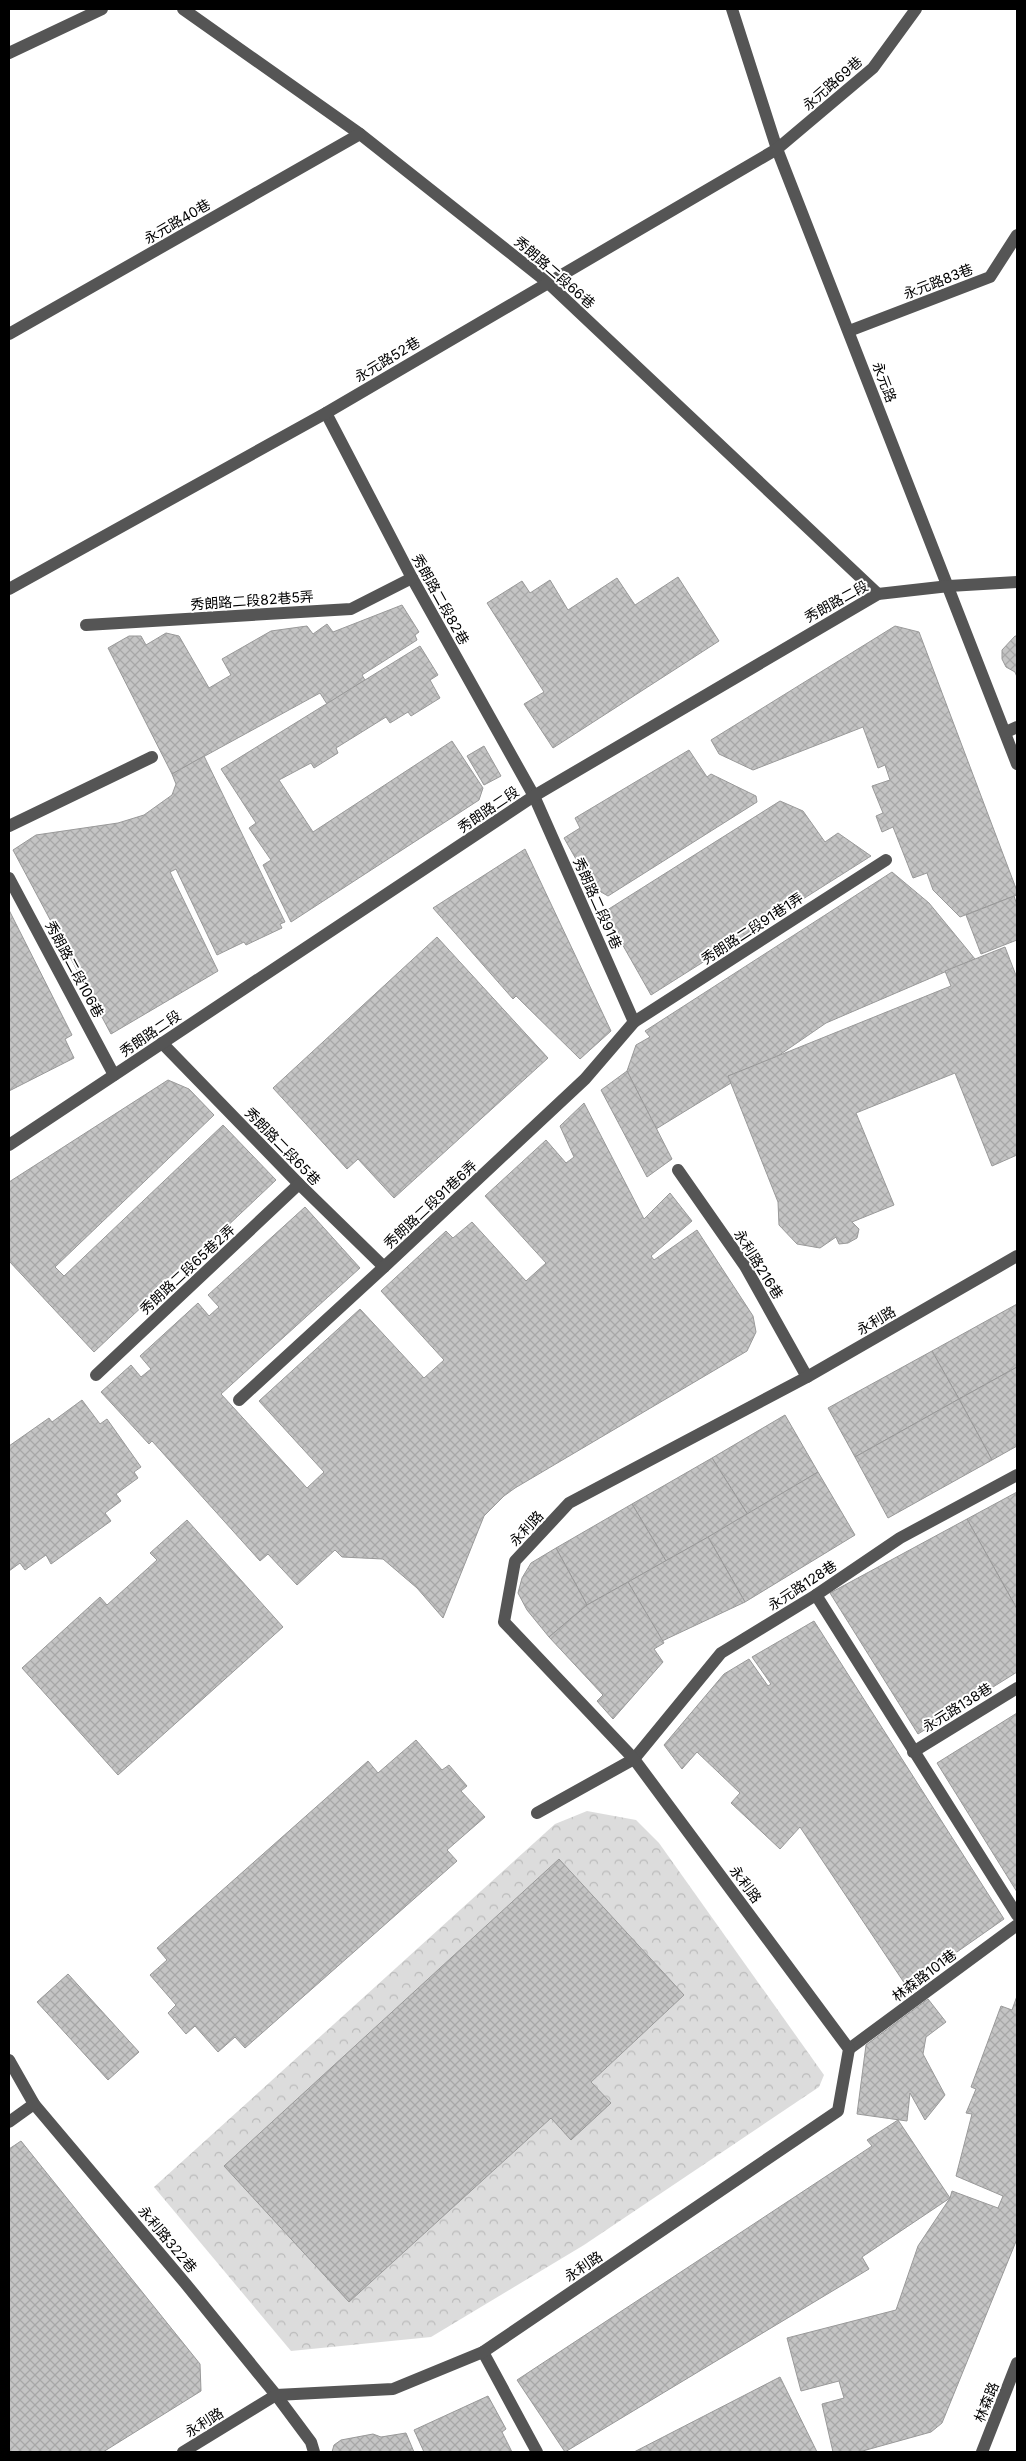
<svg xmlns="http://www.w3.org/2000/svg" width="1026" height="2461" font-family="Inter,'Noto Sans TC',sans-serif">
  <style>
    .park { fill: url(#park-crowns) }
    .building { fill: url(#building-cross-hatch); stroke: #999 }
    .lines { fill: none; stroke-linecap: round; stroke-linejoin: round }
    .minor { stroke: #555; stroke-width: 12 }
    .labels { text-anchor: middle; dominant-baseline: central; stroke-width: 4; stroke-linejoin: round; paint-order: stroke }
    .street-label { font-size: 14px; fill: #000; stroke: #fff }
  </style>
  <defs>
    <pattern id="park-crowns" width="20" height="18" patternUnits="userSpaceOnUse" patternTransform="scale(1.25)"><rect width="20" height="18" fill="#dcdcdc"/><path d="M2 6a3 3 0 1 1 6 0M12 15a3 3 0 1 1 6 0" fill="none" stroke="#bbb"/></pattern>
    <pattern id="building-cross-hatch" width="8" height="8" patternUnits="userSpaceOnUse" patternTransform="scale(1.25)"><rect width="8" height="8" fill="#c4c4c4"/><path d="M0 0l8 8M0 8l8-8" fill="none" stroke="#a7a7a7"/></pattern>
  </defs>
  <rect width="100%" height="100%" fill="#fff"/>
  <path class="park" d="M587,1811L636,1820L659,1843L824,2075L819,2087L584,2245L431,2337L291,2351L154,2187L555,1824Z"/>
  <g class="building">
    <path d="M678,577L719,641L553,748L524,704L544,692L487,603L522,581L530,593L550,580L568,610L617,578L635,605Z"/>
    <path d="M402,605L419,632L415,635L417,640L362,675L365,680L327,704L320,693L172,774L108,648L129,636H141L146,645L166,633L179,636L209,688L231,675L222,659L271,631L307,626L313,634L327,624L333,632Z"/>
    <path d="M895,626L919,632L1017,891V895L960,917L933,890L927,873L913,878L893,827L882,832L876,816L883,813L872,786L890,780L885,765L878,768L863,727L753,770L719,754L711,740Z"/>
    <path d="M1015,636H1017V677L1015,672L1006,667L1002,659V650Z"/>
    <path d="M420,646L438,675L430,680L440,698L411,716L408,712L390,723L386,717L336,748L338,753L314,768L311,763L279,780L313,832L452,741L483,788L479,800L291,922L263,865L271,860L249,828L256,823L221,769Z"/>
    <path d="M484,746L501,776L484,785L467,756Z"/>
    <path d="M689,750L707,777L711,774L756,796L757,802L608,896L601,892L585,875L564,838L580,828L575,818Z"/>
    <path d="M204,756L285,922L280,924L282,928L246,945L244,942L217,955L176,869L170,872L218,971L111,1034L13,850L36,835L118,823L144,815L172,795L176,784L172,774Z"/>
    <path d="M780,801L803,811L825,842L838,833L871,856L651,995L604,912Z"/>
    <path d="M525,849L611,1031L580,1059L516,996L513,999L433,908Z"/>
    <path d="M892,872L929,903L975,959L826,1023L775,1058L728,1076L731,1083L656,1129L627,1071L636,1045L650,1037L645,1031Z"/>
    <path d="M1014,896L1017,905V940L981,954L966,915Z"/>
    <path d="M9,910L72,1035L65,1039L74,1058L9,1091Z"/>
    <path d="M437,937L548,1058L394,1198L358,1159L347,1169L273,1088Z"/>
    <path d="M1005,947L1017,978V1155L992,1166L955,1073L856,1113L894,1205L852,1222L859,1229L857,1238L848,1243L839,1244L836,1237L820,1248L797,1244L779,1225L778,1202L728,1076L951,986L945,971Z"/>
    <path d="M627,1071L672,1159L647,1177L601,1090Z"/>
    <path d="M168,1080L189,1089L214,1115L55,1267L64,1276L223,1125L276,1180L94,1352L9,1261V1182Z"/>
    <path d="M584,1103L644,1219L670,1193L692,1221L651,1256L654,1260L697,1230L753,1316L756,1332L747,1351L515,1488L504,1496L484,1516L443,1618L417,1588L383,1559L342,1557L335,1550L297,1585L268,1554L260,1561L152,1441L149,1444L101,1392L131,1365L141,1377L151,1369L140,1356L198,1303L209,1316L219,1307L208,1295L305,1207L360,1268L221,1394L307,1488L324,1472L259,1401L360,1309L424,1378L444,1360L381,1291L446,1231L453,1238L472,1222L526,1281L546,1263L485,1196L546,1140L566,1163L574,1157L560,1126Z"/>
    <path d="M1017,1304V1367L959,1399L932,1351Z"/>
    <path d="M932,1351L959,1399L855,1457L828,1408Z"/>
    <path d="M1017,1367V1446L992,1460L959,1399Z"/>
    <path d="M959,1399L992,1460L888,1518L855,1457Z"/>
    <path d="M82,1400L100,1424L107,1419L141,1467L134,1472L138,1478L116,1494L121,1501L105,1513L111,1521L51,1564L46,1555L25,1570L20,1563L9,1571V1446L49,1418L52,1422Z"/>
    <path d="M785,1415L818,1472L748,1515L712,1458Z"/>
    <path d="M712,1458L748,1515L666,1561L632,1504Z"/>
    <path d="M818,1472L855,1535L745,1602L708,1537Z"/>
    <path d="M1017,1492V1609L967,1519Z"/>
    <path d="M632,1504L666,1561L587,1605L556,1548Z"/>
    <path d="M967,1519L1017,1609V1672L918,1734L830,1593Z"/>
    <path d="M187,1520L283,1627L118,1775L22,1668L100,1597L107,1605L157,1560L150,1553Z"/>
    <path d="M708,1537L745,1602L662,1641L628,1582Z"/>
    <path d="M556,1548L587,1605L549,1637L527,1610L518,1593L522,1578L531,1563Z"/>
    <path d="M628,1582L664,1643L654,1649L663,1662L613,1719L597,1701L603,1695L549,1637L587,1605Z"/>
    <path d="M814,1621L1004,1919L907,1987L800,1827L780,1849L731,1803L740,1793L697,1752L682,1769L664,1745L724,1674L749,1659L768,1686L771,1684L752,1657Z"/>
    <path d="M1017,1713V1892L937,1763Z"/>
    <path d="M416,1740L442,1770L449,1765L467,1786L461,1791L485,1817L447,1850L457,1861L245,2048L235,2037L218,2052L195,2026L186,2034L168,2013L176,2005L150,1975L167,1960L157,1948L368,1761L378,1773Z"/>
    <path d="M559,1859L684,1995L591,2082L611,2103L571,2140L551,2118L349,2302L224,2166Z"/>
    <path d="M68,1974L139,2052L108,2080L37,2002Z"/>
    <path d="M1017,1996V2239L942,2423L931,2432L859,2452H833L822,2404L844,2398L839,2381L801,2391L787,2338L896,2310L918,2246L950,2198L952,2191L998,2208L1003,2196L956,2176L972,2114L966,2113L976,2089L971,2087L1001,2006L1012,2010Z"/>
    <path d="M928,1999L946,2022L926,2037L923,2054L945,2095L925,2120L910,2093L907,2121L857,2114L866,2045Z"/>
    <path d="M898,2120L950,2198L862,2257L869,2269L565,2452L517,2380L872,2146L867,2140Z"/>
    <path d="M21,2141L200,2364L201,2391L103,2452H9V2149Z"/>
    <path d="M780,2377L817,2452H634Z"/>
    <path d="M488,2396L506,2429L502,2432L512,2452H424L414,2430Z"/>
    <path d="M406,2433L414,2452H332L334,2445L341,2440L373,2434L381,2437Z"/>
  </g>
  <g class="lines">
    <g class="minor">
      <path d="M183,9L360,134L547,282L878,594"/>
      <path d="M732,9L777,149L1017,764"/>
      <path d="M9,53L102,9"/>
      <path d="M849,331L990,277L1017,235"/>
      <path d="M9,334L360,134"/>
      <path d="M326,413L412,578L534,796L634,1022"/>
      <path d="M9,589L326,413L777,149L873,68L916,9"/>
      <path d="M86,625L351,609L412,578"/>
      <path d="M1006,732L1017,727"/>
      <path d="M9,826L152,757"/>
      <path d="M9,878L114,1075"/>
      <path d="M162,1043L299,1184L384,1267"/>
      <path d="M9,1145L534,796L878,594L949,586L1017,582"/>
      <path d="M678,1170L745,1266L807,1377"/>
      <path d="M96,1375L299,1184"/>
      <path d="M239,1400L384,1267L585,1079L634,1022L886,860"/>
      <path d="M816,1595L1017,1915"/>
      <path d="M913,1752L1017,1688"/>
      <path d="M537,1813L634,1759L721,1653L816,1595L900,1538L1017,1475"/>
      <path d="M849,2049L1017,1925"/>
      <path d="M9,2060L34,2104L185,2283L276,2395L311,2442L314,2452"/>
      <path d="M9,2122L34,2104"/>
      <path d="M483,2352L537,2452"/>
      <path d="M183,2452L276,2395L393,2389L483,2352L838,2111L849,2049L634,1759L504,1622L515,1561L569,1503L807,1377L1017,1256"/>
      <path d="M982,2452L1017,2363"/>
    </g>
  </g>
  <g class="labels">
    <g class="street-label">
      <text transform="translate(832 83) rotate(-41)">永元路69巷</text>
      <text transform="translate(177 221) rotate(-30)">永元路40巷</text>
      <text transform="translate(555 272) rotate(41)">秀朗路二段66巷</text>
      <text transform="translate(938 281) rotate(-21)">永元路83巷</text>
      <text transform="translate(387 359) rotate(-31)">永元路52巷</text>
      <text transform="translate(885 382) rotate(69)">永元路</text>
      <text transform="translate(441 599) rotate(61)">秀朗路二段82巷</text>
      <text transform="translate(252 600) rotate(-4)">秀朗路二段82巷5弄</text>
      <text transform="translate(836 601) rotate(-29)">秀朗路二段</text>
      <text transform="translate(488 809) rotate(-34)">秀朗路二段</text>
      <text transform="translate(598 903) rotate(66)">秀朗路二段91巷</text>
      <text transform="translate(752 928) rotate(-33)">秀朗路二段91巷1弄</text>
      <text transform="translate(75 969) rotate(62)">秀朗路二段106巷</text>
      <text transform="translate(150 1033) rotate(-34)">秀朗路二段</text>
      <text transform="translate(283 1146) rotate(46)">秀朗路二段65巷</text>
      <text transform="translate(430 1204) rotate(-43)">秀朗路二段91巷6弄</text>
      <text transform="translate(759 1264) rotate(58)">永利路216巷</text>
      <text transform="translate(187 1269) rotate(-43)">秀朗路二段65巷2弄</text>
      <text transform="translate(876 1320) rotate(-30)">永利路</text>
      <text transform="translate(526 1528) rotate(-47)">永利路</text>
      <text transform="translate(802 1585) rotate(-33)">永元路128巷</text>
      <text transform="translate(957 1707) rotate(-32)">永元路138巷</text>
      <text transform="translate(746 1884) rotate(53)">永利路</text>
      <text transform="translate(924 1975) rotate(-37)">林森路101巷</text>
      <text transform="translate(168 2239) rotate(50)">永利路322巷</text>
      <text transform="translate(583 2266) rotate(-34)">永利路</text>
      <text transform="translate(986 2402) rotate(-68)">林森路</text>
      <text transform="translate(204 2422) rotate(-32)">永利路</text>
    </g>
  </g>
  <rect width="1026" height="2461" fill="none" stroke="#000000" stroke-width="20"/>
</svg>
